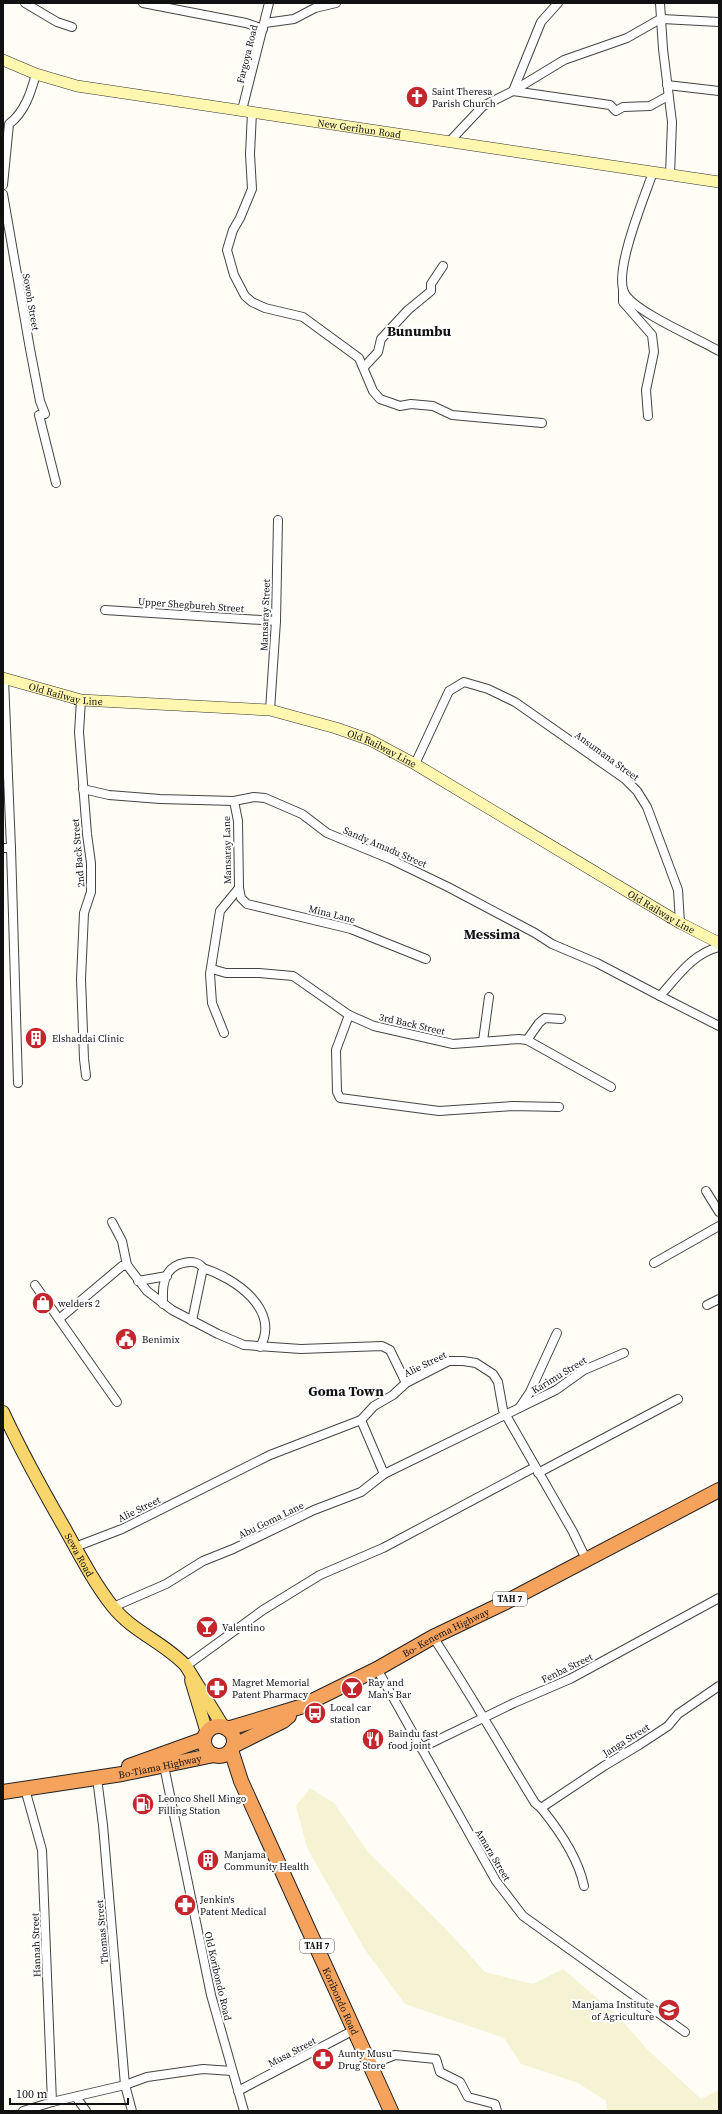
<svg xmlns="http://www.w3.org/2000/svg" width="722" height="2114" font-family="'Source Serif 4',serif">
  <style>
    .farmland { fill: #f6f3d4 }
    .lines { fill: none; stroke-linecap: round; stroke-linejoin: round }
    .street-casing { stroke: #444; stroke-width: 10 }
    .secondary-casing { stroke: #333; stroke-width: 12 }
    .primary-casing { stroke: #222; stroke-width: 14 }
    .highway-casing { stroke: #222; stroke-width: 16 }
    .street { stroke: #fff; stroke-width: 8 }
    .secondary { stroke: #fff6b0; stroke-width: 11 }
    .primary { stroke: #f9d66b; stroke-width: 12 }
    .highway { stroke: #f5a25d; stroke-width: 14 }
    .labels { text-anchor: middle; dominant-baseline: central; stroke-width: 4; stroke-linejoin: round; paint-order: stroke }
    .shield { fill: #fff; stroke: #585858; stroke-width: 1 }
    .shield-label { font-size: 9px; font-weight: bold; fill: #111 }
    .street-label { font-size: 10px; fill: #111; stroke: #fff }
    .poi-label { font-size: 10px; fill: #111; stroke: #fff; text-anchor: start }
    .district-label { font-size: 14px; font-weight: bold; fill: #111; stroke: #fff }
  </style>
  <rect width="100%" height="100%" fill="#fffdf5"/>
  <path class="farmland" d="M310,1788L334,1803L368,1852L444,1927L485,1972L533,1984L563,1969L615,2013L648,2050L701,2099L719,2090V2111H607L606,2101L578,2083L521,2064L504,2038L405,2004L365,1950L307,1848L296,1806Z"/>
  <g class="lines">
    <g class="street-casing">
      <g id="street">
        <path d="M25,3L57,22L72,27"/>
        <path d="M143,3L246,23L263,29"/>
        <path d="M660,3L663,49L672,122L670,175"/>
        <path d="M662,19L719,22"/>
        <path d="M265,23L294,19L315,8L336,3"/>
        <path d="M667,85L719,91"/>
        <path d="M513,91L610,105L616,111L623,107L650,106L668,96"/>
        <path d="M513,91L541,22L558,3"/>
        <path d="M242,110L269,3"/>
        <path d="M252,112L250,154L252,189L240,218L233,230L227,250L234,275L245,296L252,302L265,308L303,317L359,358L373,391L380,399L400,406L411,404L433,406L452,415L542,423"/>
        <path d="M450,141L483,106L513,91L564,60L627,38L662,18"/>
        <path d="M653,172C645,196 614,269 624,292C632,311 699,339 719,351"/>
        <path d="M3,185L9,124C25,112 31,92 36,74"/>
        <path d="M3,194L30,349L40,401L45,414L39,415L56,483"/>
        <path d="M623,291V302L652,335L654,352L646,390L648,416"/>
        <path d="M364,367L378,352L381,339L408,310L431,291V284L443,266"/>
        <path d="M105,610L276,621"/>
        <path d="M4,679L11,848L18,1083"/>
        <path d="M81,700L79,732L87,834L91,863V892L84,913L81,979L84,1059L86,1076"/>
        <path d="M270,710L276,621L278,520"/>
        <path d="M415,764L449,691L464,682L488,689L515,702L625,779L637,791L647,807L678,890L680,923"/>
        <path d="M83,789L109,795L160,799L234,801L254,797L265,798L302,814L327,833L390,859L448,887L535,933L552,944L597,963L660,996"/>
        <path d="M3,848H11"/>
        <path d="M239,888L241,898L247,904L351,929L426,959"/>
        <path d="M719,947C692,954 678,976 660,996L719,1026"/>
        <path d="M212,969L226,973H259L293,976L349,1015L374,1026L453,1044L519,1039L527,1040L611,1087"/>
        <path d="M349,1015L336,1050L337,1092L340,1098L439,1111L513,1106L559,1107"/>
        <path d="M224,1033L212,1003L210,974L220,911L239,888L238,821L234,801"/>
        <path d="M527,1040L539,1023L545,1018L561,1019"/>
        <path d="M483,1041L489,997"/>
        <path d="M706,1191L719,1212"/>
        <path d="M112,1222L122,1241L127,1265"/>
        <path d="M654,1263L719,1226"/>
        <path d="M203,1268C235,1278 281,1310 260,1347"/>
        <path d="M138,1281L167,1276"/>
        <path d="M35,1285L117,1402"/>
        <path d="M163,1304C163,1292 162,1283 168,1273C174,1263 196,1257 203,1268L192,1321"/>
        <path d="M707,1305L719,1299"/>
        <path d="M59,1319L122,1266L127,1265L147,1291L172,1310L218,1334L244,1345L301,1349L382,1346L390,1350L406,1383"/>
        <path d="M520,1407L530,1392L557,1333"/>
        <path d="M538,1473L678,1399"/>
        <path d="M384,1474L556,1390L584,1370L624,1353"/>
        <path d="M75,1547L122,1529L270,1455L361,1420L374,1406L393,1395L406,1383L449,1361H463L476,1363L493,1374L498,1382L503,1410L573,1532L586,1559"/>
        <path d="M113,1607L166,1584L203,1561L233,1549L314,1510L361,1492L384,1474L361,1420"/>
        <path d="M433,1637C469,1691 501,1748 535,1803L541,1808L604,1766L639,1745L668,1726L678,1714L719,1686"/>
        <path d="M186,1666L263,1610L320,1575L383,1548L535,1467"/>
        <path d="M377,1669L496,1881L523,1916L685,2032"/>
        <path d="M421,1748L514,1703L570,1679L719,1598"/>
        <path d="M164,1766L211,1995L244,2111"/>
        <path d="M97,1778L103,1825L125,2085L132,2111"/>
        <path d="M25,1789L42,1850L52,2102"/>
        <path d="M541,1808C559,1830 578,1857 584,1886"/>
        <path d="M370,2065L395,2055L436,2059L440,2072L460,2082L468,2097L495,2104L497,2111"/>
        <path d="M238,2091L354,2030"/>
        <path d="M76,2097L86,2111"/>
        <path d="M23,2111L52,2102L125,2085L147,2077L203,2069L232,2071"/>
      </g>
    </g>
    <g class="secondary-casing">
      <g id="secondary">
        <path id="s1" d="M3,60L36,74L77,86L719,182"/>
        <path id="s2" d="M3,678L81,700L270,710L336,728L370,740L415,764L680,923L719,943"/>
      </g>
    </g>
    <g class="primary-casing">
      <g id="primary">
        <path id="s3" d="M3,1412C21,1451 42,1489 64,1527C79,1554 94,1583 113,1607C133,1632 165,1643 186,1666L224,1728"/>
        <path d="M191,1680L207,1733"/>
      </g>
    </g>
    <g class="highway-casing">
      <g id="highway">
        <circle cx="219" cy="1741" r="15"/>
        <path id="s4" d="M227,1729L300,1707L377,1669L433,1637L504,1603L719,1490"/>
        <path d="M233,1746L283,1721L289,1716"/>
        <path id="s5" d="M231,1750L241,1781L391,2111"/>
        <path d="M129,1766L204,1739"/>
        <path id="s6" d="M3,1792L122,1774L214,1755"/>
      </g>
    </g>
    <use href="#street" class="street"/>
    <use href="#secondary" class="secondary"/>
    <use href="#primary" class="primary"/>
    <use href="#highway" class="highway"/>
  </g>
  <defs>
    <g id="church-disc" transform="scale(1.15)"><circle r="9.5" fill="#c4262e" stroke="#fff"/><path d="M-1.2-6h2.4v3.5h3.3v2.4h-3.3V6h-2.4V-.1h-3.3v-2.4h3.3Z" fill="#fff"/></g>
    <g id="building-disc" transform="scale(1.15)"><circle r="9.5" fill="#c4262e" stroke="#fff"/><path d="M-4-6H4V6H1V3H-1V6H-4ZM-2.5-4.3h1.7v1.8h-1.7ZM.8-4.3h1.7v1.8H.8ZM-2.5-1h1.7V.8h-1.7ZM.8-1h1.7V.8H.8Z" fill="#fff"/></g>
    <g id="shop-disc" transform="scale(1.15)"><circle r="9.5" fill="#c4262e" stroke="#fff"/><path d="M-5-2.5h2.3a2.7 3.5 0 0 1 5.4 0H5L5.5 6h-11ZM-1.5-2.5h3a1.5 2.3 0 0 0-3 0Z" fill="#fff"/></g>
    <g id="civic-disc" transform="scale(1.15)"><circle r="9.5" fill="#c4262e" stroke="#fff"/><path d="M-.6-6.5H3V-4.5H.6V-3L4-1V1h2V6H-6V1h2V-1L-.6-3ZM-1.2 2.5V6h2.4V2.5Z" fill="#fff"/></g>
    <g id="bar-disc" transform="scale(1.15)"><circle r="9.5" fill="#c4262e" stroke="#fff"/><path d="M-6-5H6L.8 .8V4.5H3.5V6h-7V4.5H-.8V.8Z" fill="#fff"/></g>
    <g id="pharmacy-disc" transform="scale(1.15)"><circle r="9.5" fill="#c4262e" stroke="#fff"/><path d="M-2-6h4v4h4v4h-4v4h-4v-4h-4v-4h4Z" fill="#fff"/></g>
    <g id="bus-disc" transform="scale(1.15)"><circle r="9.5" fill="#c4262e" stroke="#fff"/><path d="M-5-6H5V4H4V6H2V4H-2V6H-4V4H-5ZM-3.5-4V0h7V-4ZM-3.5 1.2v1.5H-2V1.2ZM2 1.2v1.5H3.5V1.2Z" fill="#fff"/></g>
    <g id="restaurant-disc" transform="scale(1.15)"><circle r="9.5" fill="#c4262e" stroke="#fff"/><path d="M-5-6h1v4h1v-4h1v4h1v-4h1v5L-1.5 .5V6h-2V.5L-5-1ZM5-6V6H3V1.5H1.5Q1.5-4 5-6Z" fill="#fff"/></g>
    <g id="fuel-disc" transform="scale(1.15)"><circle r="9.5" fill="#c4262e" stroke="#fff"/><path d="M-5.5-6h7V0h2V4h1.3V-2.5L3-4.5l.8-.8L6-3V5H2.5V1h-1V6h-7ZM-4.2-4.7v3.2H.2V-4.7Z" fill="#fff"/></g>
    <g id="university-disc" transform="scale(1.15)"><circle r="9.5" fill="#c4262e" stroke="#fff"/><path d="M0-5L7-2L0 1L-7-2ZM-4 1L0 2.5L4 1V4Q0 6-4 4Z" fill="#fff"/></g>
  </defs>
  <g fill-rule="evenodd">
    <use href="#church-disc" x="417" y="97"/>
    <use href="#building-disc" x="36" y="1038"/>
    <use href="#shop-disc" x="43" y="1303"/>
    <use href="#civic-disc" x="126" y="1339"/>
    <use href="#bar-disc" x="207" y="1627"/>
    <use href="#pharmacy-disc" x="217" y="1688"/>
    <use href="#bar-disc" x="352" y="1688"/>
    <use href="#bus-disc" x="315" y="1713"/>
    <use href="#restaurant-disc" x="373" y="1739"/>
    <use href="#fuel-disc" x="143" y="1804"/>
    <use href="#building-disc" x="208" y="1860"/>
    <use href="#pharmacy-disc" x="185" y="1905"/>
    <use href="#university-disc" x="669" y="2010"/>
    <use href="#pharmacy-disc" x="323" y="2059"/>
  </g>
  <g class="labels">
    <g class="shield">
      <rect x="493" y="1592" width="34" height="14" rx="3"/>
      <rect x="300" y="1939" width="34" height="14" rx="3"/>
    </g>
    <g class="shield-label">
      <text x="510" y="1599">TAH 7</text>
      <text x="317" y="1946">TAH 7</text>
    </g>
    <g class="street-label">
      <text transform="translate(247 54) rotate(-76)">Fargoya Road</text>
      <text stroke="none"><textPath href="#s1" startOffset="364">New Gerihun Road</textPath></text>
      <text transform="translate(31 302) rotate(80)">Sowoh Street</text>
      <text transform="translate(191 605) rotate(4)">Upper Shegbureh Street</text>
      <text transform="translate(265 615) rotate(-88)">Mansaray Street</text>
      <text stroke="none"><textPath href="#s2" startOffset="65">Old Railway Line</textPath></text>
      <text stroke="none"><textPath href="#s2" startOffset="389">Old Railway Line</textPath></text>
      <text transform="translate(607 756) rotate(36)">Ansumana Street</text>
      <text transform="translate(385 847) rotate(23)">Sandy Amadu Street</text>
      <text transform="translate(227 850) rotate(-91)">Mansaray Lane</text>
      <text transform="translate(78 853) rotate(-95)">2nd Back Street</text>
      <text stroke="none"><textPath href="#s2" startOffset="713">Old Railway Line</textPath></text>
      <text transform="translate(332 914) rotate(14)">Mina Lane</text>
      <text transform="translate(412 1024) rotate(13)">3rd Back Street</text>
      <text transform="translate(425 1364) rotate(-26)">Alie Street</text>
      <text transform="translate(559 1375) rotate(-31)">Karimu Street</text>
      <text transform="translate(139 1509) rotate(-26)">Alie Street</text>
      <text transform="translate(271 1520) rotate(-26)">Abu Goma Lane</text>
      <text stroke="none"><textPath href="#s3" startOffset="162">Sewa Road</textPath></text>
      <text stroke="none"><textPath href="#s4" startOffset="240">Bo- Kenema Highway</textPath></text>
      <text transform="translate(567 1668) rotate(-26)">Fenba Street</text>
      <text transform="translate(626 1740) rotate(-32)">Janga Street</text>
      <text stroke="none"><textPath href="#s6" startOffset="159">Bo-Tiama Highway</textPath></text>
      <text transform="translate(493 1855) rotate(59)">Amara Street</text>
      <text transform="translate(102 1932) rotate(-95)">Thomas Street</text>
      <text transform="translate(36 1945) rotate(-92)">Hannah Street</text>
      <text transform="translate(218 1976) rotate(77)">Old Koribondo Road</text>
      <text stroke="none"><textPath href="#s5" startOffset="274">Koribondo Road</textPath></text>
      <text transform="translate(292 2052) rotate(-28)">Musa Street</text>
    </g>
    <g class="poi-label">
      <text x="432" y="91">Saint Theresa<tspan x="432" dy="12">Parish Church</tspan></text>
      <text x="52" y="1038">Elshaddai Clinic</text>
      <text x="58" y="1303">welders 2</text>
      <text x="142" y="1339">Benimix</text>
      <text x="222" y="1627">Valentino</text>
      <text x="232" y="1682">Magret Memorial<tspan x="232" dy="12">Patent Pharmacy</tspan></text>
      <text x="368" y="1682">Ray and<tspan x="368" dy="12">Man's Bar</tspan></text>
      <text x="330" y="1707">Local car<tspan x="330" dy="12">station</tspan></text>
      <text x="388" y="1733">Baindu fast<tspan x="388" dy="12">food joint</tspan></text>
      <text x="158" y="1798">Leonco Shell Mingo<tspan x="158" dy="12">Filling Station</tspan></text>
      <text x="224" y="1854">Manjama<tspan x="224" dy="12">Community Health</tspan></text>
      <text x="200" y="1899">Jenkin's<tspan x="200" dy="12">Patent Medical</tspan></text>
      <text x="654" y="2004" text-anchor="end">Manjama Institute<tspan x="654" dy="12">of Agriculture</tspan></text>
      <text x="338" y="2053">Aunty Musu<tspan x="338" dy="12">Drug Store</tspan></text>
    </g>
    <g class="district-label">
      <text x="419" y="331">Bunumbu</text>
      <text x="492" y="934">Messima</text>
      <text x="346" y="1391">Goma Town</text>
    </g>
  </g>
  <rect width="722" height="2114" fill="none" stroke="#111111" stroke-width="8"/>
  <path d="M10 2098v6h118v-6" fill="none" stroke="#111111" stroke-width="2"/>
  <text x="16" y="2098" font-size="12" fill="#111111" stroke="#ffffff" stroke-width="3" paint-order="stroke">100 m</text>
</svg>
